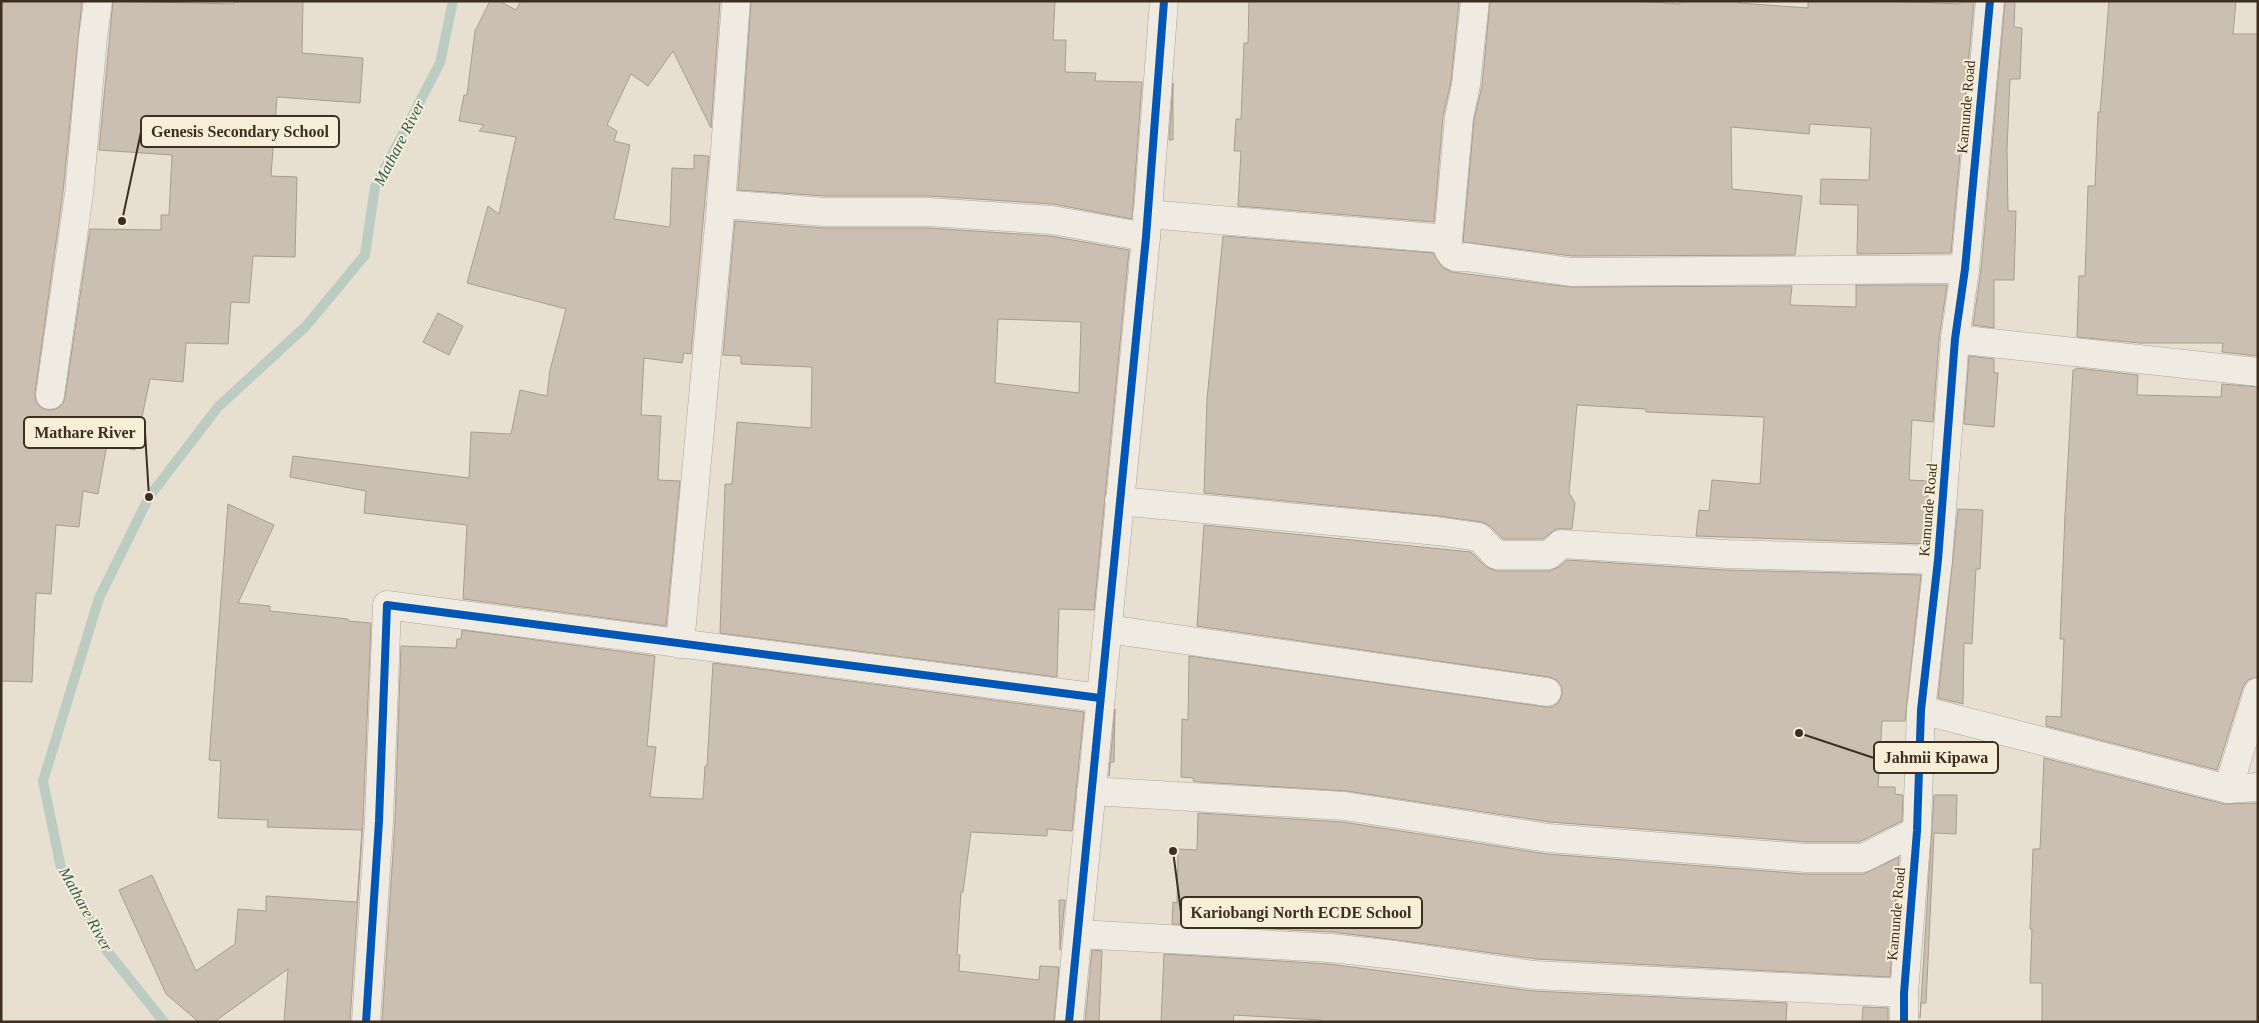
<svg xmlns="http://www.w3.org/2000/svg" width="2259" height="1023" font-family="Georgia,serif">
  <style>
    .lines { fill: none; stroke-linecap: round; stroke-linejoin: round }
    .stream { stroke: #bcccc2; stroke-width: 10 }
    .building { fill: #cbbfb2; stroke: #a89c90; fill-rule: evenodd }
    .minor-casing { stroke: #ada599; stroke-width: 29 }
    .minor { stroke: #efebe3; stroke-width: 28 }
    .cycleway-casing { stroke: #f7eed8; stroke-width: 11 }
    .cycleway { stroke: #0057b8; stroke-width: 8 }
    .labels { text-anchor: middle; dominant-baseline: central; stroke-width: 4; stroke-linejoin: round; paint-order: stroke }
    .street-label { font-size: 15px; fill: #3d2e20; stroke: #f7eed8 }
    .water-label { font-size: 16px; font-style: italic; fill: #2f5d5a; stroke: #f7eed8 }
    .leader { fill: none; stroke: #3d2e20; stroke-width: 2 }
    .callout-dot { fill: #3d2e20; stroke: #f7eed8; stroke-width: 2 }
    .callout { fill: #f7eed8; stroke: #3d2e20; stroke-width: 2 }
    .callout-label { font-size: 16px; text-anchor: middle; font-weight: bold; fill: #3d2e20 }
  </style>
  <rect width="100%" height="100%" fill="#e7e0d1"/>
  <g class="lines">
    <path class="stream" d="M164,1022L107,951L61,868L43,781L99,598L149,497L218,407L306,326L365,255L375,187L440,63L453,1"/>
  </g>
  <g class="building">
    <path d="M1,1H82L63,192L35,393L36,401L40,407L47,410L56,409L63,404L65,397L90,229L161,230V215H169L172,155L99,150L113,1L234,4V1H303L302,53L363,58L360,103L277,97L271,176L297,177L295,257L253,256L249,303L231,302L228,344L186,343L183,382L150,379L135,450L107,444L98,494L83,491L79,527L56,525L51,594L36,593L32,682L1,681Z"/>
    <path d="M490,1H499L516,10L521,1H720L711,128L673,51L648,86L631,74L607,125L617,131L614,141L630,145L614,219L670,227L672,168L694,169V155L709,156L691,354L684,353L682,363L644,358L641,415L661,416L658,480L680,481L666,626L463,599L467,525L364,513L366,491L290,477L293,456L469,478L471,432L511,434L520,390L547,396L550,370L566,309L467,283L488,206L499,214L516,137L479,131L484,125L459,121L464,95H467L475,31Z"/>
    <path d="M751,1H1055L1053,40H1066L1065,72L1096,73L1095,81L1142,82L1132,219L1053,204L929,196H826L738,190Z"/>
    <path d="M1249,1H1459L1451,82L1443,116L1434,222L1238,206L1241,151H1234L1236,119H1241L1244,43H1248Z"/>
    <path d="M1490,1H1638L1680,4V1H1739V3L1808,8V1H1887L1960,4V1H1974L1951,253L1857,254L1858,205L1820,204L1821,179L1869,180L1871,128L1810,124L1809,134L1731,127L1732,189L1802,196L1795,255L1572,256L1463,242L1474,120L1482,86Z"/>
    <path d="M2005,1H2015L2014,27L2022,28L2020,79H2010L2007,149L2008,211H2016L2014,280H1994V328L1973,325L1981,270Z"/>
    <path d="M2109,1H2236L2233,34H2258V356L2222,352L2223,343H2140L2077,337L2079,276H2085L2088,186H2095L2098,112H2100Z"/>
    <path d="M1173,83V140H1169Z"/>
    <path d="M735,221L824,228H928L1050,236L1129,250L1094,610L1059,609L1057,677L720,633L725,484H732L737,422L811,428L812,367L741,364V356L723,355ZM998,319L1081,322L1079,393L995,383Z"/>
    <path d="M1223,236L1433,253L1442,267L1452,272L1569,287L1792,286L1790,305L1856,307V285H1947L1939,338L1933,422L1912,420L1909,480L1928,481L1924,544L1696,536L1699,510L1709,511L1712,480L1760,484L1764,417L1646,412V409L1577,405L1569,493L1575,503L1572,529H1556L1543,539H1503L1490,526L1482,522L1439,516L1204,493L1207,399Z"/>
    <path d="M438,313L463,326L449,355L423,342Z"/>
    <path d="M1969,356L1994,359V373H1998L1994,427L1964,424Z"/>
    <path d="M2076,368L2138,375L2137,395L2221,397L2222,384L2258,387V677L2248,680L2243,687L2217,770L2046,726V716L2061,717L2064,639H2060L2065,515L2073,370H2075Z"/>
    <path d="M228,504L274,525L238,603L270,606V611L348,619V621L371,623L363,820L350,1022H284L288,969L214,1022H199L166,994L119,890L152,875L196,971L235,944L238,909L266,911V896L357,902L362,830L267,827L268,820L218,818L221,761L209,760Z"/>
    <path d="M1958,509L1983,510L1980,569H1976L1972,644L1964,643L1963,704L1938,698Z"/>
    <path d="M1204,525L1471,552L1485,566L1496,571H1549L1559,567L1567,560L1726,570L1921,575L1905,721H1882L1878,787H1895V794L1903,795L1902,821L1859,842H1807L1550,822L1347,791L1200,782L1193,781L1194,778L1181,777L1182,719L1188,720L1189,656L1545,707H1552L1559,702L1562,694V687L1557,680L1549,677L1197,626Z"/>
    <path d="M462,630L655,656L647,746L656,747L650,797L703,799L705,766H707L713,663L1084,712L1072,831L1047,829V836L971,832L963,892H961L957,955H960L959,971L1039,980L1040,966L1059,967L1054,1022H382L395,822L401,646L456,648L457,639H461Z"/>
    <path d="M1115,709L1114,762H1110L1109,776Z"/>
    <path d="M2044,758L2224,804L2258,803V1022H2042V983H2030L2032,929H2030L2033,849H2040Z"/>
    <path d="M1934,795H1957L1956,834L1934,833L1926,1003H1921L1920,1018Z"/>
    <path d="M1198,813L1343,822L1547,854L1805,874H1863L1899,857L1890,977L1536,959L1397,940L1332,932L1172,924L1173,902L1177,903L1178,849L1197,850Z"/>
    <path d="M1059,900H1065L1060,950Z"/>
    <path d="M1092,950L1102,951L1099,1022H1085Z"/>
    <path d="M1164,954L1329,964L1533,991L1787,1003L1786,1022H1321V1020L1234,1015L1233,1022H1161Z"/>
    <path d="M1863,1007L1888,1008V1022H1862Z"/>
  </g>
  <g class="lines">
    <g class="minor-casing">
      <g id="minor">
        <path d="M721,204L825,212H928L1052,220L1146,237"/>
        <path d="M1147,214L1448,239C1446,253 1452,259 1466,257L1571,272L1965,269"/>
        <path d="M1448,239L1459,118L1466,84L1475,1"/>
        <path d="M1955,339L2258,372"/>
        <path d="M50,395L79,194L93,37L98,1"/>
        <path d="M1119,501L1437,531L1479,537L1496,555H1549L1561,544L1727,554L1938,560"/>
        <path d="M1108,629L1547,692"/>
        <path d="M680,644L721,204L736,1"/>
        <path d="M1921,710L2228,789L2258,787"/>
        <path d="M2228,789L2258,692"/>
        <path d="M1091,791L1345,806L1548,838L1806,858H1863L1917,831"/>
        <path d="M1078,934L1330,948L1395,955L1534,975L1904,993"/>
        <path d="M366,1022L379,821L387,605L1100,698"/>
        <path d="M1069,1022L1146,237L1164,1"/>
        <path d="M1904,1022V993L1917,831L1921,710L1938,560L1955,339L1965,269L1990,1"/>
      </g>
    </g>
    <use href="#minor" class="minor"/>
    <g class="cycleway-casing">
      <g id="cycleway">
        <path d="M366,1022L379,821L387,605L1100,698"/>
        <path d="M1069,1022L1146,237L1164,1"/>
        <path d="M1904,1022V993L1917,831L1921,710L1938,560L1955,339L1965,269L1990,1"/>
      </g>
    </g>
    <use href="#cycleway" class="cycleway"/>
  </g>
  <g class="labels">
    <g class="street-label">
      <text transform="translate(1966 107) rotate(-85)">Kamunde Road</text>
      <text transform="translate(1928 510) rotate(-85)">Kamunde Road</text>
      <text transform="translate(1896 914) rotate(-85)">Kamunde Road</text>
    </g>
    <g class="water-label">
      <text transform="translate(399 143) rotate(-63)">Mathare River</text>
      <text transform="translate(86 909) rotate(61)">Mathare River</text>
    </g>
  </g>
  <path class="leader" d="M122 221L141 132M149 497L145 432M1799 733L1874 758M1173 851L1181 912"/>
  <g class="callout-dot">
    <circle cx="122" cy="221" r="5"/>
    <circle cx="149" cy="497" r="5"/>
    <circle cx="1799" cy="733" r="5"/>
    <circle cx="1173" cy="851" r="5"/>
  </g>
  <g class="callout">
    <rect x="141" y="116" width="198" height="31" rx="5"/>
    <rect x="24" y="417" width="121" height="31" rx="5"/>
    <rect x="1874" y="742" width="124" height="31" rx="5"/>
    <rect x="1181" y="897" width="241" height="31" rx="5"/>
  </g>
  <g class="callout-label">
    <text x="240" y="137">Genesis Secondary School</text>
    <text x="85" y="438">Mathare River</text>
    <text x="1936" y="763">Jahmii Kipawa</text>
    <text x="1301" y="918">Kariobangi North ECDE School</text>
  </g>
  <rect width="2259" height="1023" fill="none" stroke="#3d2e20" stroke-width="5"/>
</svg>
